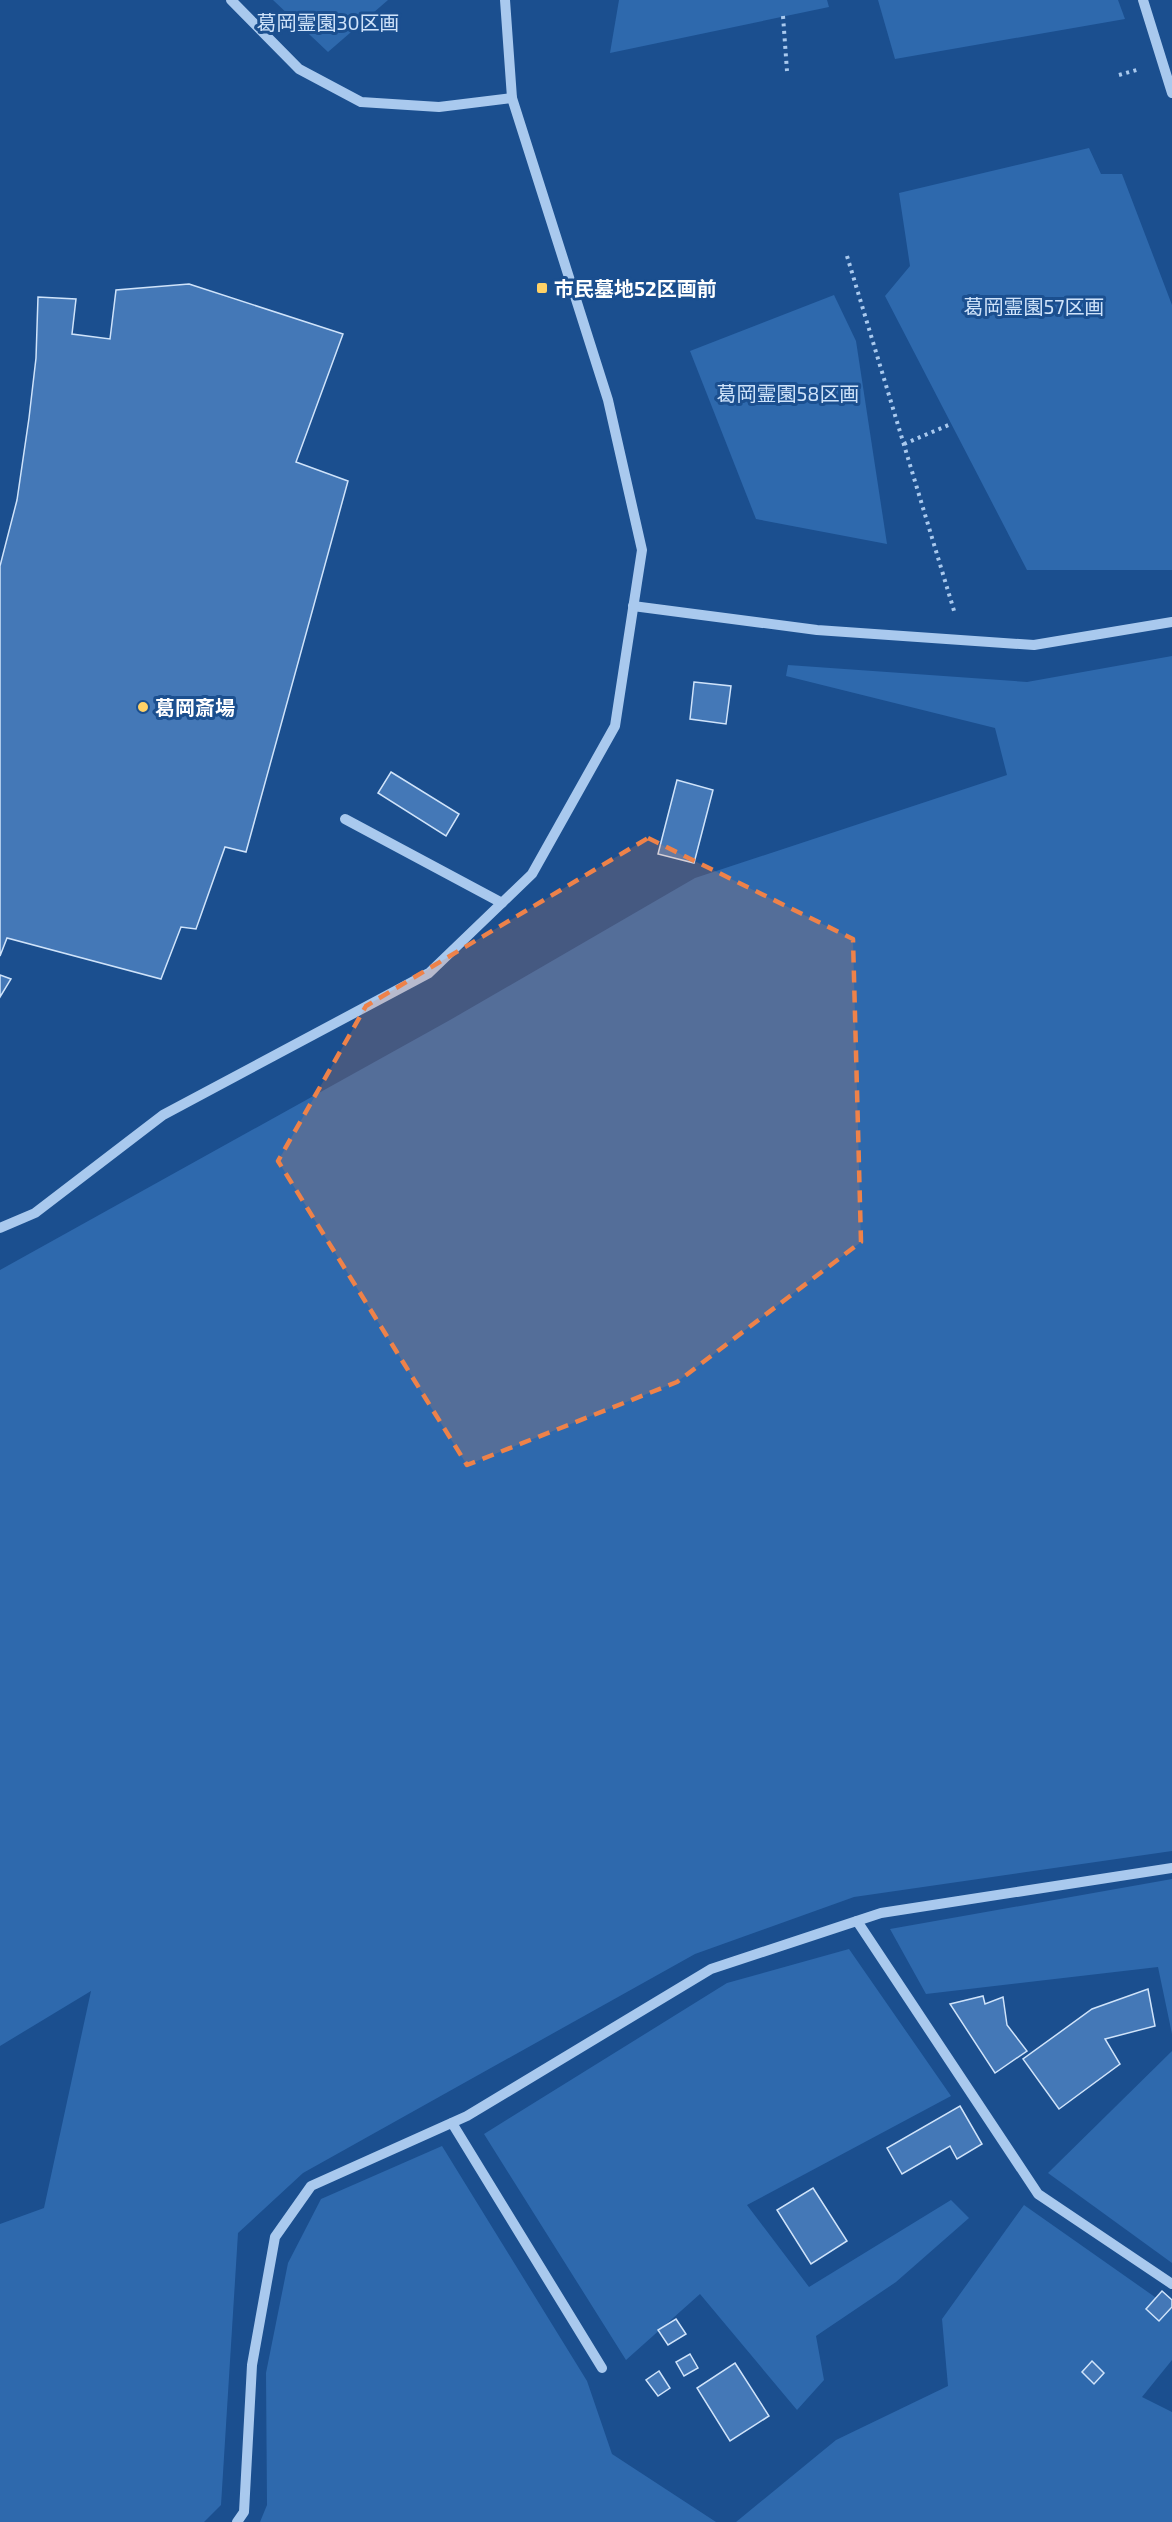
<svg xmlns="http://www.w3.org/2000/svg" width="1172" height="2522" font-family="'Exo 2','Noto Sans JP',sans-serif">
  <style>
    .green { fill: #2e69ad }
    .building { fill: #4478b7; stroke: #cfe3fa; stroke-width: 1.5 }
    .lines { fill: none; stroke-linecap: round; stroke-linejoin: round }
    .path { stroke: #a9c9ee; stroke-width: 4; stroke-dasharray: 3 4.5; stroke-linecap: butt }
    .minor { stroke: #a9c9ee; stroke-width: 10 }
    .marked { fill: #ee8249; fill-opacity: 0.2; stroke: #ee8249; stroke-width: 4.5; stroke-dasharray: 12 8; stroke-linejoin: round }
    .poi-dot { fill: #ffd166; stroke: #1b4f8f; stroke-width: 2 }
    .labels { text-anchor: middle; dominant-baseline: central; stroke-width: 6; stroke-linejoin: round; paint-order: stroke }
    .park-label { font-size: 20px; fill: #cfe3fa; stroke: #1b4f8f }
    .poi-label { font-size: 20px; font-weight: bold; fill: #fff; stroke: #1b4f8f; text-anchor: start }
  </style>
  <rect width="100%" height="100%" fill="#1b4f8f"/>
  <g class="green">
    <path d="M273,0H388L328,52Z"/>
    <path d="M619,0H827L829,7L610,53Z"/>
    <path d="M878,0H1118L1125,19L895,59Z"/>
    <path d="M1089,148L1101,174H1122L1172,305V570H1027L885,296L910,266L899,193Z"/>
    <path d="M834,295L856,341L887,544L756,519L690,351Z"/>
    <path d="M1172,656V1851L854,1897L695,1954L303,2173L238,2233L221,2505L204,2522H0V2224L44,2208L91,1991L0,2046V1270L450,1020L695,878L1007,775L995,728L786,676L788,665L1027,682Z"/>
    <path d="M1172,1879V2034L1158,1967L926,1994L890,1929Z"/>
    <path d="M849,1949L951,2096L747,2205L809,2287L951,2200L969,2218L896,2282L816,2336L824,2380L797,2410L700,2294L626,2360L484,2134L727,1983Z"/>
    <path d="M1172,2051V2263L1048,2173Z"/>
    <path d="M442,2146L587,2381L612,2454L716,2522H260L267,2505L266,2373L288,2263L321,2199Z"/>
    <path d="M1024,2205L1172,2309V2360L1142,2397L1172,2412V2522H736L836,2440L948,2386L942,2319Z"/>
  </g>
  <g class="building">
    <path d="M189,284L343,334L296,462L348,481L246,852L225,847L196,929L181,927L161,979L7,938L0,956V566L17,500L29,418L36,358L38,297L76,299L72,334L110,339L116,290Z"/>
    <path d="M694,682L731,686L726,724L690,719Z"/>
    <path d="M391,772L459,814L446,836L378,793Z"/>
    <path d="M677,780L713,790L694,863L658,854Z"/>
    <path d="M0,975L11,979L0,997Z"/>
    <path d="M1148,1989L1155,2026L1105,2039L1120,2064L1059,2109L1023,2059L1092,2009Z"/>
    <path d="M983,1996L985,2004L1003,1997L1007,2025L1027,2051L995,2073L950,2004Z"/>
    <path d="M960,2106L982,2144L957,2159L950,2146L902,2174L887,2148Z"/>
    <path d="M813,2188L847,2241L811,2264L777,2210Z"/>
    <path d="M1162,2291L1172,2300V2307L1159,2321L1146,2309Z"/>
    <path d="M676,2319L686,2334L668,2345L658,2330Z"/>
    <path d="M690,2354L698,2368L684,2376L676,2362Z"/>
    <path d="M1092,2361L1104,2373L1094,2384L1082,2372Z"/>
    <path d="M735,2363L769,2416L730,2441L697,2388Z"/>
    <path d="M659,2371L670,2388L658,2396L646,2380Z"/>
  </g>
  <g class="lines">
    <g class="path">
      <path d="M783,16L787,71"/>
      <path d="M1119,75L1140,69"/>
      <path d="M847,256L955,614"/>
      <path d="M904,444L951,424"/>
    </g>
    <g class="minor">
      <path d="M231,0L299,69L361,102L439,107L512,98"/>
      <path d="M1143,0L1172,93"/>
      <path d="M633,606L817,630L1034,645L1172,622"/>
      <path d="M345,819L502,903"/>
      <path d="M0,1228L35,1213L163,1115L429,973L532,874L615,726L642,550L608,400L512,98L505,0"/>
      <path d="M857,1921L1038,2194L1172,2284"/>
      <path d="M452,2123L602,2368"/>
      <path d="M237,2522L244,2512L252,2365L275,2237L311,2186L467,2116L711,1969L881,1913L1172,1868"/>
    </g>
  </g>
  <path class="marked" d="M648,838L853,939L861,1242L677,1382L467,1465L278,1161L366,1006Z"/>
  <g class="poi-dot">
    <rect x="536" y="282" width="12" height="12" rx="3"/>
    <circle cx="143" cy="707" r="6"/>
  </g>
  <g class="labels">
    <g class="park-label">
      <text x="328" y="22">葛岡霊園30区画</text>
      <text x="1034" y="306">葛岡霊園57区画</text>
      <text x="788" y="393">葛岡霊園58区画</text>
    </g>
    <g class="poi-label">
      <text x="554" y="288">市民墓地52区画前</text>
      <text x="155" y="707">葛岡斎場</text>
    </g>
  </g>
</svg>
